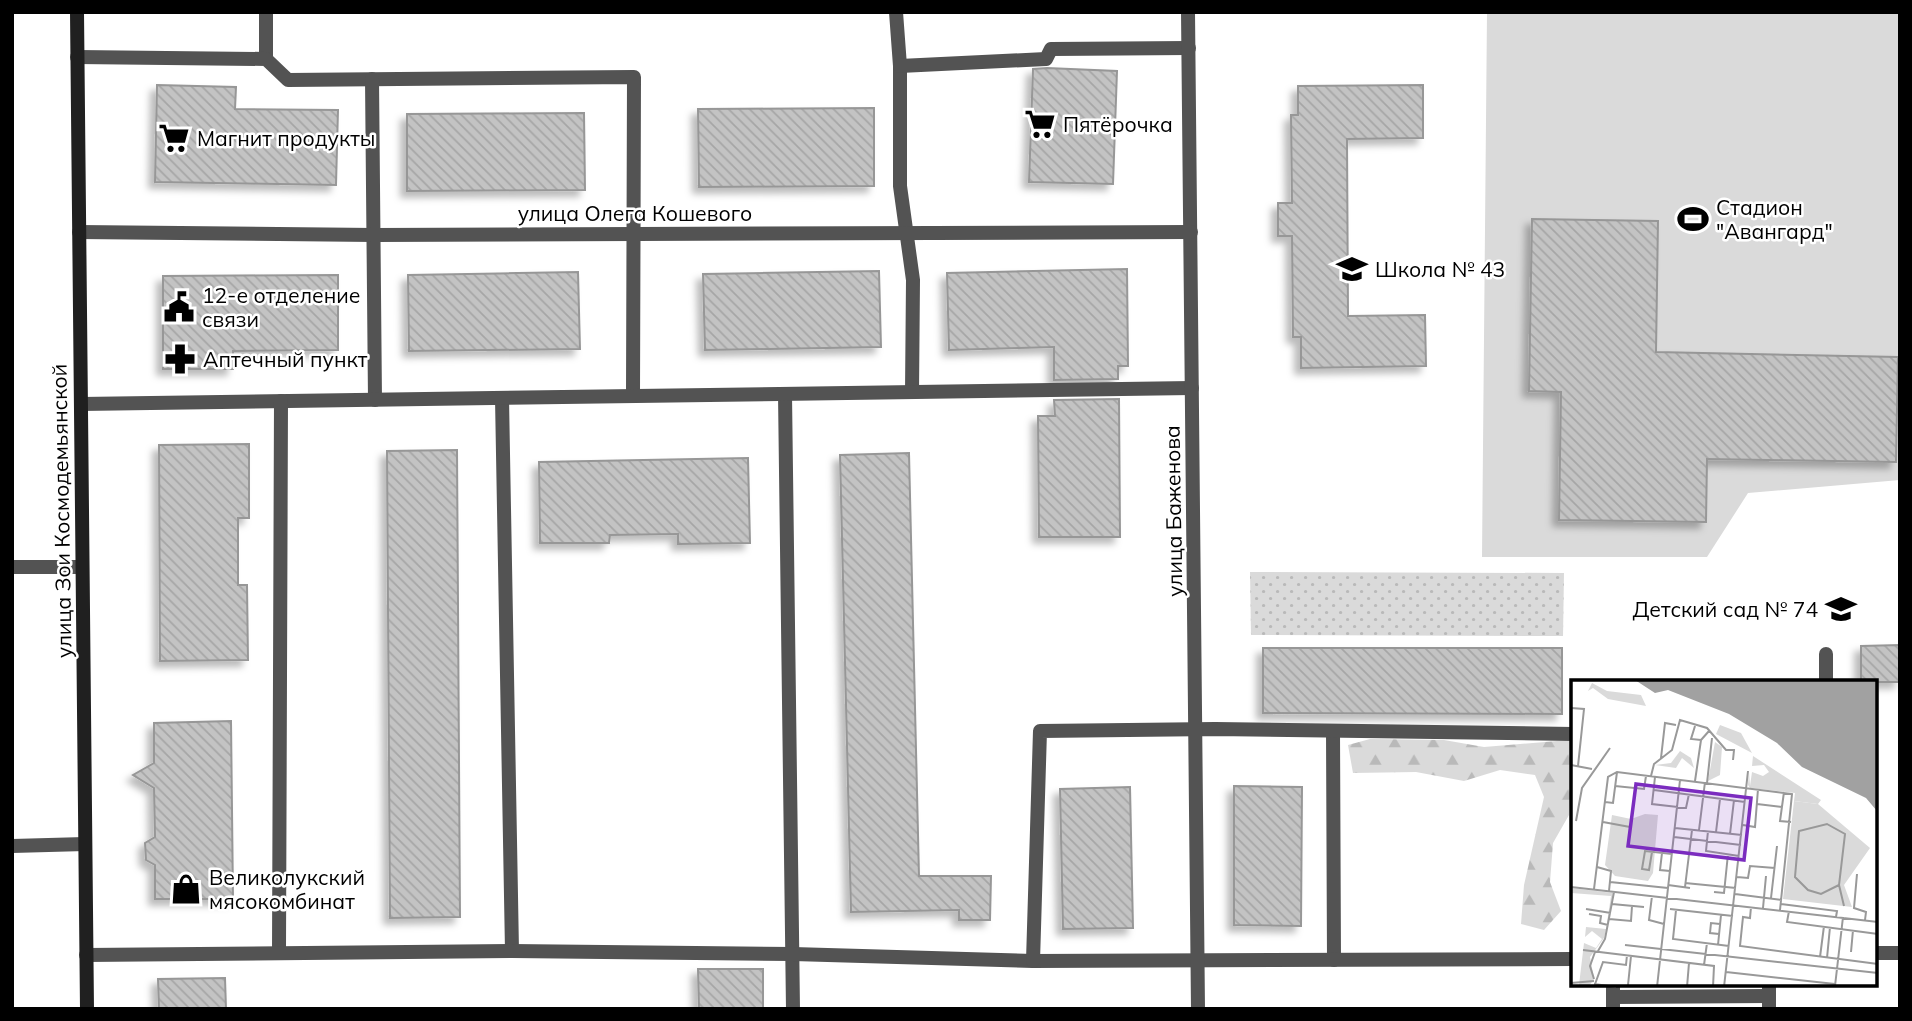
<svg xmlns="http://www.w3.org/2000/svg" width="1912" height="1021" font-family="Mulish,sans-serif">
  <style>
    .grass { fill: url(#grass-dots) }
    .forest { fill: url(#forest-firs) }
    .garden { fill: #dadada }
    .building { fill: url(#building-back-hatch); stroke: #979797; stroke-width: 2; filter: url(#shadow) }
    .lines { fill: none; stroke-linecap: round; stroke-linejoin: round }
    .lane { stroke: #535353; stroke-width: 14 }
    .street { stroke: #535353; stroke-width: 14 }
    .secondary { stroke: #202020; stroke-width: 14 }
    .labels { text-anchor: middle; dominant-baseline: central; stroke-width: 5; stroke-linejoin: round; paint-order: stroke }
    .poi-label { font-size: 21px; fill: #000; stroke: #fff; text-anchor: start }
    .street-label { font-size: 21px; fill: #000; stroke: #fff }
    .inset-road { fill: none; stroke: #999; stroke-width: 2 }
    .view { fill: #7b2cbf; fill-opacity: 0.15; stroke: #7b2cbf; stroke-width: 3.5 }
    .inset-edge { fill: none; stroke: #000; stroke-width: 3.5 }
  </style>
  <defs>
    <pattern id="grass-dots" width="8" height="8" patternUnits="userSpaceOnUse" patternTransform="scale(1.75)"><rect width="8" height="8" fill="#dadada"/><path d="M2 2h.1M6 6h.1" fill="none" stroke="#b9b9b9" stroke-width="1.8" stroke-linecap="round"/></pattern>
    <pattern id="forest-firs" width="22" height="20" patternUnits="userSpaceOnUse" patternTransform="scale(1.75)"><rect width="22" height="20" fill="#dadada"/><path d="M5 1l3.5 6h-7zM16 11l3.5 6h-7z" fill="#b9b9b9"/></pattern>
    <pattern id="building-back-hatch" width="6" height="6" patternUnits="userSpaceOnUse" patternTransform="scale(1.75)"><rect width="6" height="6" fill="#c3c3c3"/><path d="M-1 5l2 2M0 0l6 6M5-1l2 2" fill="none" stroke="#a6a6a6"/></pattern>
    <filter id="shadow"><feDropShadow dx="-6" dy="6" stdDeviation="3.5" flood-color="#0004"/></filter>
  </defs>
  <rect width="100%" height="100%" fill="#fff"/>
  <path class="grass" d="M1250,572L1564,573L1563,636L1251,635Z"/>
  <path class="forest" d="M1370,739L1444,740L1484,747L1569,740L1573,747L1569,815L1553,843L1550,882L1561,911L1544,930L1521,924L1524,885L1544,797L1535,775L1500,770L1464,781L1416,772L1353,773L1348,745Z"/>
  <path class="garden" d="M1487,12H1900V480L1748,493L1707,557H1482Z"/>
  <g class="building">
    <path d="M1047,68L1117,71L1113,184L1029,182L1033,69Z"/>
    <path d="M157,85L236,87L235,109L338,110L336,185L155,182Z"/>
    <path d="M1423,85V138L1347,139L1348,316L1425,315L1426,366L1301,368V337H1293L1292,236H1278V203H1292L1291,115H1298V86Z"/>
    <path d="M874,108V186L699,187L698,109Z"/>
    <path d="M584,113L585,190L407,191V114Z"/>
    <path d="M1532,219L1658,221L1656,352L1898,357L1896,462L1707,459L1706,522L1559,520L1561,392L1529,391Z"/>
    <path d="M1127,269L1128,366H1118V379L1054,380V347L949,350L947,273Z"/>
    <path d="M879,271L881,347L705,350L703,274Z"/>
    <path d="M578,272L580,349L409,351L408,275Z"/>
    <path d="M338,275V350L233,351V369H163V276Z"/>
    <path d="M1119,399L1120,537H1039L1038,416H1055L1054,400Z"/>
    <path d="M249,444V518H238V585H247L248,660L160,661L159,445Z"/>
    <path d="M457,450L460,917L390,918L387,451Z"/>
    <path d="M909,453L919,876H991L990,920H959V910L851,912L840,455Z"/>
    <path d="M748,458L750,543L678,544V534L610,535L609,543H540L539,462Z"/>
    <path d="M1900,645V682H1861V646Z"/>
    <path d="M1263,648H1562V714L1263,713Z"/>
    <path d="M231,721L233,899H155V865L146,860L145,843L155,837L154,788L133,775L154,763V723Z"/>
    <path d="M1234,786L1302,787L1301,926L1234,925Z"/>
    <path d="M1130,787L1133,928L1063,929L1060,789Z"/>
    <path d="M698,969H763V1009H699Z"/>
    <path d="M225,978L226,1009H159L158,979Z"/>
  </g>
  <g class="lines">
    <g class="lane">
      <path d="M266,12V59"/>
      <path d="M896,12L900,66V186L913,280L912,392"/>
      <path d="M77,57L266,59L288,80L634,77L633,396"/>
      <path d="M900,66L1046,59L1051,49L1189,48"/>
      <path d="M372,79L375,400"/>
      <path d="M785,394L793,1009"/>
      <path d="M502,398L512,951"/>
      <path d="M81,404L1192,388"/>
      <path d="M12,567H82"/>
      <path d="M1826,654V682"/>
      <path d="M1333,731L1334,960"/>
      <path d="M12,846L85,844"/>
      <path d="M279,952L281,401"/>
      <path d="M1875,953H1900"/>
      <path d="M86,955L512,951L793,954L1033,961L1573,959"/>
      <path d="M1033,961L1040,731L1215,729L1573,734"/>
      <path d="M1613,997L1769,996"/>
      <path d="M1613,1009V984"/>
      <path d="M1769,1009V984"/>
    </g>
    <g class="street">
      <path d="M1188,12L1198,1009"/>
      <path d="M79,232L374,235L1191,232"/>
    </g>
    <path class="secondary" d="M77,12L87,1009"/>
  </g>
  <defs>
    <g id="supermarket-bare" transform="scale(2.415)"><path d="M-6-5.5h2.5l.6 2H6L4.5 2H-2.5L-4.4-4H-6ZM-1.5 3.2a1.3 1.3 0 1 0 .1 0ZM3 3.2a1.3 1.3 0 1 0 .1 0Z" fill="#000" stroke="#fff" stroke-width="2.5" paint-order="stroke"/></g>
    <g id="stadium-bare" transform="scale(2.415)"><path d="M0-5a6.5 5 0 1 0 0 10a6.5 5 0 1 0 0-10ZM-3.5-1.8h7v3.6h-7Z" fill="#000" stroke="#fff" stroke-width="2.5" paint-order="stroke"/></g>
    <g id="school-bare" transform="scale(2.415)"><path d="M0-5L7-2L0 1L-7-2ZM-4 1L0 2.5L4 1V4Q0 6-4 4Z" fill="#000" stroke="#fff" stroke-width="2.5" paint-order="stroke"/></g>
    <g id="civic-bare" transform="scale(2.415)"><path d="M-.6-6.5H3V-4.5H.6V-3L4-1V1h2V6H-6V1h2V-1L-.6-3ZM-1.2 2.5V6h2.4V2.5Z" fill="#000" stroke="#fff" stroke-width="2.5" paint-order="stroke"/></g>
    <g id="pharmacy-bare" transform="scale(2.415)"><path d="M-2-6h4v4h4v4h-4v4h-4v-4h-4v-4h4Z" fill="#000" stroke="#fff" stroke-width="2.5" paint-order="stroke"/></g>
    <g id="shop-bare" transform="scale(2.415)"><path d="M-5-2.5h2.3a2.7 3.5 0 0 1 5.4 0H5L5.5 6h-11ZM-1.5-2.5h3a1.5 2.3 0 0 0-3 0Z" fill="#000" stroke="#fff" stroke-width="2.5" paint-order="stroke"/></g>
  </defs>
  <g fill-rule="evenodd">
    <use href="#supermarket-bare" x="1040" y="124"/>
    <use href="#supermarket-bare" x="174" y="138"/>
    <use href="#stadium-bare" x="1693" y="219"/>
    <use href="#school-bare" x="1352" y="269"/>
    <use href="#civic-bare" x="179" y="307"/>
    <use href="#pharmacy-bare" x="180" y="359"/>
    <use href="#school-bare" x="1841" y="609"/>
    <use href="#shop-bare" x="186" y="889"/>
  </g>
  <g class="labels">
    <g class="poi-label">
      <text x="1063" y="124">Пятёрочка</text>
      <text x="197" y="138">Магнит продукты</text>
      <text x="1716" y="207">Стадион<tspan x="1716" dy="24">"Авангард"</tspan></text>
      <text x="1375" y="269">Школа № 43</text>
      <text x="202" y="295">12-е отделение<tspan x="202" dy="24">связи</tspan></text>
      <text x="203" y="359">Аптечный пункт</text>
      <text x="1818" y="609" text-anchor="end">Детский сад № 74</text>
      <text x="209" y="877">Великолукский<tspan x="209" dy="24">мясокомбинат</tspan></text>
    </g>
    <g class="street-label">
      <text x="635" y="213">улица Олега Кошевого</text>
      <text transform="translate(61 511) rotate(-91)">улица Зои Космодемьянской</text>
      <text transform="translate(1173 511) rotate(-91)">улица Баженова</text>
    </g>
  </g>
  <g transform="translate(1571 680)">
    <rect width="306" height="306" fill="#fff"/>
    <path d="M0,208L42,213L39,233L33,258L19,277L23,299L18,306L0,304L8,305L13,263L25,268L31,259L21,251L14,257L15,247L35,249L40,216L0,213Z" fill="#dadada"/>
    <path d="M21,3L36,11L70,15L75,26L37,19L22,8L17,11ZM149,45L170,53L181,73L145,54ZM109,71L120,78L123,88L111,78L105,88L84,85L100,83Z" fill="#dadada"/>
    <path d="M144,62L151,67L149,95L137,101ZM182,76L250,120L247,124L223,121L224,113L179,108L177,105L178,92L179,106L181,92L192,96L198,92L193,85L181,86Z" fill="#dadada"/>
    <path d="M223,121L247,124L299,168L273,205L281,227L212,219ZM74,134L87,135L82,193L77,201L44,196L34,185L41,135L60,139Z" fill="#dadada"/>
    <path d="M64,0H306V131L295,118L231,87L206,63L158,34L97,10L84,13Z" fill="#a1a1a1"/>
    <path class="inset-road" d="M0,28L13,29L7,86M124,46L120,59L130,60M90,78L94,43L105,45M0,85L21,89M80,96L83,84L101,70L109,40L136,48L155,70H163L162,80M84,97L81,124L115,128L118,114M124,101L130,60L138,51M136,103L141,58M44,106L73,109L75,96M83,110L174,122M213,112L209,141L220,142M34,122L42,123L46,92M186,124L211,127M5,141L11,108L39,68M32,142L59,147M256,144L274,154L268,205L250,214L237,210L224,197L228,151ZM172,145L184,147L187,109M104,148L171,155M128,150L134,102M137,151L135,171L168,176M145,152L149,119M159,154L163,120M103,157L170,165M81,172L78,190L71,189L74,171L101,174M91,173L89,190L99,191M26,187L40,191L38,211M286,194L283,228L295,232L294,240M166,197L177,198L179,186L204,188M39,202L97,208M114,203L165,208M97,205L119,208M268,205L273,226M0,207L307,242M114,207L121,150M23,209L37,97L46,92L221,114L209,230M143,212L153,213L157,174M164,214L211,220M81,216L78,240L93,244M200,218L206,166M41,224L73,227M210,224L266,231L265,237M180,227L179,238L172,237L169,266L307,284M192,228L195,196M15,229L40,233M99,229L162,236M105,230L102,259L158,266M218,231L216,242L307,254M18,234L30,236L29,243L37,245M38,239L60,241L61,226M148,254L139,253L140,243L149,244M54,265L307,293M147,265L150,235M12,270L143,286L142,307M27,271L34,259L43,212M280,272L282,250M249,277L253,246M256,278L259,247M133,285L136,263M155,292L264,304M23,299L19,286L24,272M0,303L23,301M23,304L45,307M57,305L60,276M264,306L272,237M23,307L32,282L55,285L56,275M86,307L109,100M116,307L118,283M153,307L177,91"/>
    <path class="view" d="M65,104L180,118L173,180L57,166Z"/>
    <rect width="306" height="306" class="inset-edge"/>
  </g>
  <rect width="1912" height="1021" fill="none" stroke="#000000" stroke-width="28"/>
</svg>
